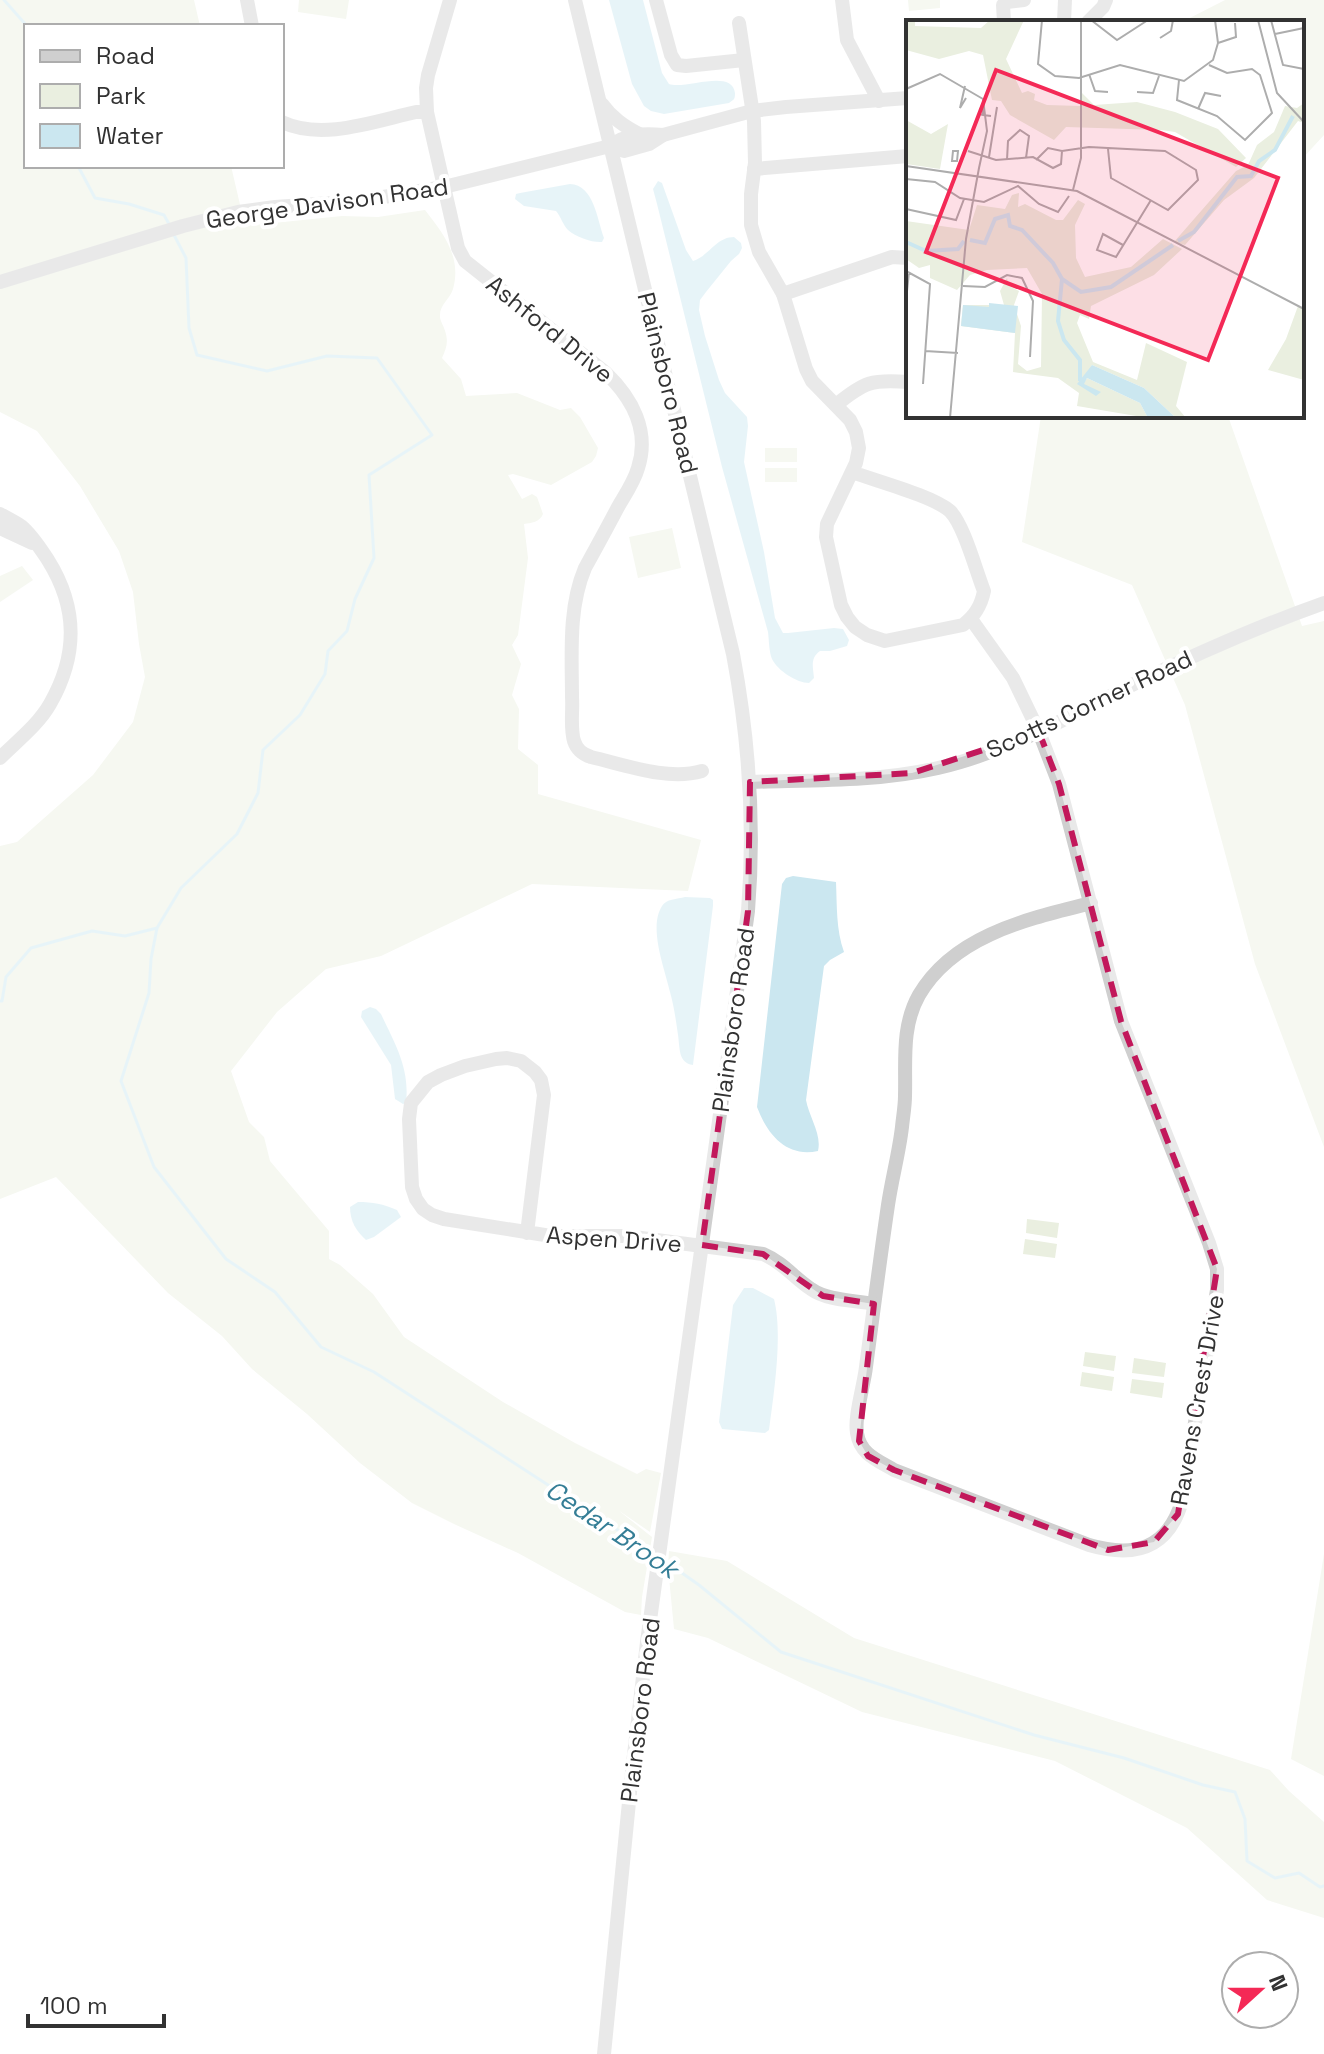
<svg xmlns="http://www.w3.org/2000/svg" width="1324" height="2054" font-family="'Space Grotesk',sans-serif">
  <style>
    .green { fill: #eaefe0 }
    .water { fill: #cbe7f0 }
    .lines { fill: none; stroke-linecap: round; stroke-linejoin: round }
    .stream { stroke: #cbe7f0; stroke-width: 3 }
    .minor { stroke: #cfcfcf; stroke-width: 14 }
    .marked { fill: none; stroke: #c2185b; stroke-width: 6; stroke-dasharray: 16 10; stroke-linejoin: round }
    .labels { text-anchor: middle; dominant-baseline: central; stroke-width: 8; stroke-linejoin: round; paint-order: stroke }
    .street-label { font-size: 24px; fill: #323232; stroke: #fff }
    .water-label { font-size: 26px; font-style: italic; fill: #357e96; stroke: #fff }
    .inset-river { fill: none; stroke: #cbe7f0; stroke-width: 4 }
    .inset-road { fill: none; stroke: #adadad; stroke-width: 2 }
    .view { fill: #f42956; fill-opacity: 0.15; stroke: #f42956; stroke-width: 4 }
    .inset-edge { fill: none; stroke: #323232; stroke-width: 4 }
  </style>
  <rect width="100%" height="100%" fill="#fff"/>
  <g class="green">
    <path d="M0,0H194L200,26H26V166H231L245,226L342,216L378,217L425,210C443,233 462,257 453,289C450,299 439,305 440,317C440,320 443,325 444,328C449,341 447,347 442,358L461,379L466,396L517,393L560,410L571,408L580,417L598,448L596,456L592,462L551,485L513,474L508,475L522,499L532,494L537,497L543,514C540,522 531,523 524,524L528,558L518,635L512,645L521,664L512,695L519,709L518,749L538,765V794L701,840L688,891L532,884L381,956L326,969L277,1012L231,1071L249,1122L264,1137L270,1161L329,1231V1259L340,1265L373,1294L404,1337L503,1402L575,1443L637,1474L646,1469L661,1473L650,1532L618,1510L652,1537L642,1597L641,1615L625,1612L518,1553L454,1524L412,1503L360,1463L307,1414L252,1369L222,1336L168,1293L56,1177L0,1199V846L17,842L93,775L133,722L145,677L139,644L133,592L119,551L80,486L37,431L0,412Z"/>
    <path d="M299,0H349L346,19L298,12Z"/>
    <path d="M908,0H940V8L909,11Z"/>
    <path d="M1225,0H1324V135L1302,159V22H1182Z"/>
    <path d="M1041,416H1228L1302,626L1324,621V1147L1255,964L1185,705L1132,585L1022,542Z"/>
    <rect x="765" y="448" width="32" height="14"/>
    <rect x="765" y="468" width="32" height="14"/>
    <path d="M672,528L681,568L638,578L629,537Z"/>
    <path d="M22,566L33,580L0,602V576Z"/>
    <path d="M1027,1219L1059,1223L1057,1238L1026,1233Z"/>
    <path d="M1025,1239L1057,1244L1055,1258L1023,1254Z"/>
    <path d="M1085,1352L1116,1356L1114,1371L1083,1366Z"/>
    <path d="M1134,1358L1166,1363L1164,1377L1132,1373Z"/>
    <path d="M1082,1372L1114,1377L1112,1391L1080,1386Z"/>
    <path d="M1132,1379L1164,1383L1162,1398L1130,1393Z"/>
    <path d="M669,1551L727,1561L854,1638L1270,1770L1289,1791L1324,1822V1918L1267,1900L1187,1828L1055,1761L862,1712L708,1638L674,1629L668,1567Z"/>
    <path d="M1324,1554V1776L1291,1759Z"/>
  </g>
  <g class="water">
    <path d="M609,0H643L662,73L669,84C685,90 732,68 735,93C735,100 734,99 729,103L664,114L651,111L644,106L632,84Z"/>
    <path d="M658,181L662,183L686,250L693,261C709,256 716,237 734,237L741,243L742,248L739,254L731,261L706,292L700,300L699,310L705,336L719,380L725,393L747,417L748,426L744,462L764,552L775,618L783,633H788L834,628L843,629L849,640L847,646L830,651H820C810,658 813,667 814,678L809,683C797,683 778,671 772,659C769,652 769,640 768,632L722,467L657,204L653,189Z"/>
    <path d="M570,184C594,185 597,219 604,238L602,242C593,243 576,237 568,230C563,225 561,217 556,211L524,206L515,199L516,194L520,193Z"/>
    <path d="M793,876L836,882C837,905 836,930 844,952L830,960L824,966L806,1100C809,1117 822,1134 818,1151C786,1158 767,1134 757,1107L782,884L786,878Z"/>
    <path d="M685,897L710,898L713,900V906L693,1065C678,1063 680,1048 678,1035C676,1021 674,1006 670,992C665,969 648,928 662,906C666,899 677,899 685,897Z"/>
    <path d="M370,1007L376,1009L381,1014C395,1044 410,1068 406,1103L403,1104L395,1099L391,1065L361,1017L362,1011Z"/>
    <path d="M358,1202C373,1202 383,1204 397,1210L401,1217L374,1237L366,1240C356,1231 350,1221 350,1207Z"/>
    <path d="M744,1288H753L774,1299C783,1334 774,1393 769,1430L765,1433L722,1429L719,1422L733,1305Z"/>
  </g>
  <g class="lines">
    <g class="stream">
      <path d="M4,0L27,26"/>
      <path d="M78,166L95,198L129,204L164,215L169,224"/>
      <path d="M157,928L151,959L149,993L121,1081L154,1167L226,1259L275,1292L321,1347L374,1372L656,1555"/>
      <path d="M0,1001H2L6,977L31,948L92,931L125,936L157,928L181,888L237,834L258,793L263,750L300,715L325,674L328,651L347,631L355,599L374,558L369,475L432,435L377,358L327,356L267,371L197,355L189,328L186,258L174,235"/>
      <path d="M662,1559L699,1585L781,1652L1034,1735L1124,1758L1203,1785L1235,1792L1245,1819L1247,1861L1275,1878L1299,1873L1320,1887L1324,1886"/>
    </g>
    <g class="minor">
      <path d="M247,0L252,26"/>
      <path d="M450,0L428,75L426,88L427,112L458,248L465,261L606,373C632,398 650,431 638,468C634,482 625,495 618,507C607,528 596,548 585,568C568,608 572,655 572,697C573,711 570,728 574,741C577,750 582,754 591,757C625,765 668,781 702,771"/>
      <path d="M575,0L733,654C749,739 755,825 748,911L647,1642L632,1772L604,2054"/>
      <path d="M656,0L671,55L677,65L686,66L744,60"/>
      <path d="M842,0L847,40L879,101"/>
      <path d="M1004,22L1003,5L1007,2L1024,0"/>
      <path d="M1064,22L1065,0"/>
      <path d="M1088,22L1103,7L1106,0"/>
      <path d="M739,23L754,121L755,163L751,194V225L759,252L783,294L806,369L812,381L850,420L856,432L859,448L856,463L827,524L826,537L841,605L847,617L855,627L867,635L885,641L963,625C975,616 981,606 984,591C976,571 964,525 950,511C933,496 876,481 852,472"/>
      <path d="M602,104C612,118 624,126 639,134"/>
      <path d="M282,122C322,141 375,121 416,112H427"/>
      <path d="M610,146L624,151L649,144L663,135L752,111L786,107L908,98"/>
      <path d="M754,169L908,156"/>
      <path d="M0,282L183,226L238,212L275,207L359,201L444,187L610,146C627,134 643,133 663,135"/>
      <path d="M783,294L892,257L908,258"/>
      <path d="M836,405C864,382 872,379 908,382"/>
      <path d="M0,514C7,518 15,522 21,526C32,535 40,548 48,560C78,608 78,655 50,704C38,725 17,741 0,758"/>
      <path d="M0,528L32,543"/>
      <path d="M971,619L1013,678L1039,732L1059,784L1121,1021L1209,1243L1217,1269V1290L1182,1501C1168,1549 1134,1558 1089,1545L894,1470C877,1460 860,1454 857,1433C854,1417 864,1385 866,1367C873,1313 880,1259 888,1205C892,1178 899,1153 902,1127C903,1117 905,1106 905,1096C906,1062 901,1027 919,995C954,935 1028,919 1091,903"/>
      <path d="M750,782C812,780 877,782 938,768C1007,752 1071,716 1134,684C1196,654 1259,626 1324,603"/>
      <path d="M527,1233L544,1095L541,1080L535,1072L521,1061L507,1058L496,1059L465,1066L441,1075L428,1082L411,1103L409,1119L412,1187L416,1199L423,1209L432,1215L444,1219L551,1236H626L763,1254C784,1263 793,1277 811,1289C828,1301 854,1300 874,1304"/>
    </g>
  </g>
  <path d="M0 0H1324V2054H0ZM1039,732L1059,784L1121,1021L1217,1269L1178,1514L1154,1542L1108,1550L894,1470L868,1456L859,1441L874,1304L823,1296L763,1254L702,1245L748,911L750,782L912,773Z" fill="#fff" fill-opacity=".55" fill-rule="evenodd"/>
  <path class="marked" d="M1039,732L1059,784L1121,1021L1217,1269L1178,1514L1154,1542L1108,1550L894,1470L868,1456L859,1441L874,1304L823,1296L763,1254L702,1245L748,911L750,782L912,773Z"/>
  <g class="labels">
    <g class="street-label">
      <text transform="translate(327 203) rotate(-8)">George Davison Road</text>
      <text transform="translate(550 329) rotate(39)">Ashford Drive</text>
      <text transform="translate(668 383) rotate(76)">Plainsboro Road</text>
      <text transform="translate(1089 704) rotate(-25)">Scotts Corner Road</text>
      <text transform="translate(733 1020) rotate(-82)">Plainsboro Road</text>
      <text transform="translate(614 1239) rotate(4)">Aspen Drive</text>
      <text transform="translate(1197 1400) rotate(-80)">Ravens Crest Drive</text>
      <text transform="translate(640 1710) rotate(-83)">Plainsboro Road</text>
    </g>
    <g class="water-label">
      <text transform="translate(612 1529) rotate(34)">Cedar Brook</text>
    </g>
  </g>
  <g transform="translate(906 20)">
    <rect width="398" height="398" fill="#fff"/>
    <path d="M9,0V6L75,8L84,0H118L100,39L116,73L122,71L129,74L128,80L141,85L174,86L176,73L188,85L231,82L269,92L312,109L340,138L330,147L269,112L255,110L160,107L148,120L104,95L95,81L86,80L77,35L63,31L33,39L0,30V1ZM398,83V103L392,101L348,158L318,180L279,225L268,222L330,151L342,145L351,125L368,112L379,86L391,88ZM0,100L25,114L42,104L34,149L0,144ZM113,173L112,187L119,184L150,200H157L172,180L179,184L169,205L170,238L179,257L225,247L257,219L276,229L248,255L185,286L183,299L174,295L171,303L187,342L231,360L240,323L281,342L270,386L280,398H270L238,368L186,345L177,364L181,358L234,383L242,398L171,386L173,373L152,358L107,352L109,313L55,306L57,285H98L94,271L101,258L103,266L113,271L108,285L115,306L112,344L121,351L135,347L136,274L121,248L81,250L64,255L51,270L24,258V245L13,248L0,239V201L63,210L71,185L99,189L106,175ZM392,286L398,289V360L362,350L380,319Z" fill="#eaefe0"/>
    <path d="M83,283L112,286L109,313L55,306L57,285L83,287ZM186,345L238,368L270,398H242L234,383L181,358L178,364L195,372L190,376L171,364Z" fill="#cbe7f0"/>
    <path class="inset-river" d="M64,220L79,223L89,199L102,195L104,206L116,210L147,243L156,259L152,301L158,320L174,340V361M272,221L288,212L331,157L345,156L353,141L369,130L387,96M0,222L20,231L52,229L58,221M156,259L175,272L205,267L267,225"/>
    <path class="inset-road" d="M136,0L132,44L149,56L173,58L214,45L278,61L307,40L312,23L309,0M185,0L211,20L242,0M352,0L371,73L398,102M365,0L377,45L398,49M369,14L398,8M254,18L265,11L267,0M312,23L330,17L329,3M183,54L189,71L202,72M273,60L271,80L311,96L339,120L366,93L354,55L346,49L321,53L303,45M59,66L54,88L60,78M0,69L34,54L77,79L81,111L73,148M231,72L247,73L253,56M292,89L299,73L315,76M77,95L76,85L73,94L77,95L85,96M47,131H52L51,141H46ZM62,131L90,140L127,137L147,148L155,144L156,131M83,137L91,87M101,140L102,121L114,110L123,116L120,138M130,140L142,128L156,131L183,127L259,131L290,150L292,160L262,190L205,158L202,129M0,146L171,171L398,289M0,159L29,162L54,178L78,182L112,166L133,184L152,192L163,176M167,170L175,138V0M0,189L50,200L58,179M217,225L197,214L191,230L210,237L245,180M0,251L24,264L17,364M57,266L79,267L101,255L116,258L127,281L124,337M0,281L3,252M19,331L52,333M44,398L60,219L73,148"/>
    <path class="view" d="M90,50L372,158L302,340L20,232Z"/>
    <rect width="398" height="398" class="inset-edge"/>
  </g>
  <rect x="24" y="24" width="260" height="144" fill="#ffffff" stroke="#adadad" stroke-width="2"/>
  <rect x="40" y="50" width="40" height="12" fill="#cfcfcf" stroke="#adadad" stroke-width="2"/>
  <text x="96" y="64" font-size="24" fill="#323232">Road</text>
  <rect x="40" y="84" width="40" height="24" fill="#eaefe0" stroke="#adadad" stroke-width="2"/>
  <text x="96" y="104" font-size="24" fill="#323232">Park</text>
  <rect x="40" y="124" width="40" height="24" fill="#cbe7f0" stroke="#adadad" stroke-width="2"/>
  <text x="96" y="144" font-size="24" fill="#323232">Water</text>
  <g transform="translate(1260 1990) rotate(69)"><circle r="38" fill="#ffffff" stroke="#adadad" stroke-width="2"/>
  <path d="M0-6L14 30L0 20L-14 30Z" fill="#f42956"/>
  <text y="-12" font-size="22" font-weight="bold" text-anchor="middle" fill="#323232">N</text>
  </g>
  <path d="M28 2014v12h136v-12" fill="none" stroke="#323232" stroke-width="4"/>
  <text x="40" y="2014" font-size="24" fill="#323232" stroke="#ffffff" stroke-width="6" paint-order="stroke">100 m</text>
</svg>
